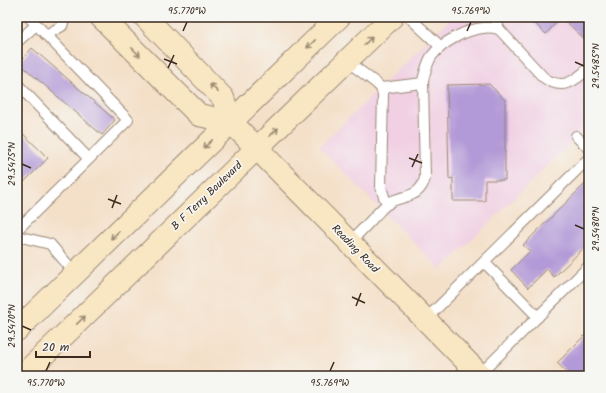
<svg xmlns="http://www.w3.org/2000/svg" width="606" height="393" font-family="Kalam,sans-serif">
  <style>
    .built { fill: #f1d0e3 }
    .building { fill: #b299d7 }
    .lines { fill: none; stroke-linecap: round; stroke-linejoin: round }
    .service-casing { stroke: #988574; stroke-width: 12 }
    .secondary-casing { stroke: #988574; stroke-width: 24 }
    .service { stroke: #fff; stroke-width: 10 }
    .secondary { stroke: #f9e7c3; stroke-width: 22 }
    .oneway { stroke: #9a8870 }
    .ticks { fill: none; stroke: #3b2a1e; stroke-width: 1.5 }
    .labels { text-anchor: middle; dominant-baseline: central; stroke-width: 3.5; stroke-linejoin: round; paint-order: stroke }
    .street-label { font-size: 11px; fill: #3b2a1e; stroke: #f6f6f2 }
    .neatline { fill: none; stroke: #3b2a1e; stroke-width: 1.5 }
    .ticks-label { font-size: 10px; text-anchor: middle; fill: #3b2a1e }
  </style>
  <rect width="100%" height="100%" fill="#f6f6f2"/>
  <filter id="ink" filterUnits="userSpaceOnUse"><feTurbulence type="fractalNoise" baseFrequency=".025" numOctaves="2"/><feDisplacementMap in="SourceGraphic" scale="8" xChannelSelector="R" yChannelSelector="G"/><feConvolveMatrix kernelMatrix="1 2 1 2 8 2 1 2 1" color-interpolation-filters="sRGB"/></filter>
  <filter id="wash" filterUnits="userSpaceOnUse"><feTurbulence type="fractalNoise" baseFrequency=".012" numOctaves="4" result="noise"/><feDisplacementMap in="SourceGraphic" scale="16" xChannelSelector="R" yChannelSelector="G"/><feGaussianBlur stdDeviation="0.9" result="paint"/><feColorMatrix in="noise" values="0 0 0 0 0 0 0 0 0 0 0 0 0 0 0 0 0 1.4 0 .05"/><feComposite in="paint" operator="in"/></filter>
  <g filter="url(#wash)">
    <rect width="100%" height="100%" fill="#f4e0c9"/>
    <path class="built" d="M452,17H589V125L441,270L319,147Z"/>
    <g id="blocks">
      <g class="building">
        <path d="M528,17H589V43L561,17L546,34Z"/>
        <path d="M32,48L115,120L102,135L19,63Z"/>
        <path d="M489,84L505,100V180H485V201H453V178L449,179L447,85Z"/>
        <path d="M17,128L48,158L17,189Z"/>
        <path d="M589,180V243L554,277L547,269L528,288L511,270L530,251L523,245Z"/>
        <path d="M589,331V376H571L557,363Z"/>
      </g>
    </g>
  </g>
  <g filter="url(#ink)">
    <use href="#blocks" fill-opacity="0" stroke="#988574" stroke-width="1"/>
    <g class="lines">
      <g class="service-casing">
        <g id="service">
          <path d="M29,17L128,120L89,159"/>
          <path d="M409,17L440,46"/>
          <path d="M499,29L497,23L500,17"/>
          <path d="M46,35L62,26L65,17"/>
          <path d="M17,42L36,25"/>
          <path d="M347,61L376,83L381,88L383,94L381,187L384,197L388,204"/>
          <path d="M17,84L89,159L17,230"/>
          <path d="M381,88L423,83"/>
          <path d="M576,136L589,149"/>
          <path d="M17,236L50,244L75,273"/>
          <path d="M349,243C358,234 367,225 375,216C380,211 385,204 392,201C407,195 420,197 425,178L423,80C425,72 427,64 431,57C442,42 465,30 483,28C488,27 494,28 499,29L543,77C562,91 574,82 589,68"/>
          <path d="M484,262L538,317"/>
          <path d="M425,320L589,158"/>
          <path d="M479,375L589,266"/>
        </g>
      </g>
      <g class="secondary-casing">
        <g id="secondary">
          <path d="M101,17L199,115L231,122"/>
          <path d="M145,17L223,98L231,122L481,376"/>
          <path d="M17,330L339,17"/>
          <path d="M22,376L392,17"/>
        </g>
      </g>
      <use href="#service" class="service"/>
      <use href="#secondary" class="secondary"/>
    </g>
    <defs><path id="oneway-shaft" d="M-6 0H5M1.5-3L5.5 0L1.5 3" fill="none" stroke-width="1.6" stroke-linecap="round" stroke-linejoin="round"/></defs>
    <g class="oneway">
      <use href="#oneway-shaft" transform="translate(368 41) rotate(-44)"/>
      <use href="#oneway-shaft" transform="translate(311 44) rotate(136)"/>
      <use href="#oneway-shaft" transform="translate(136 52) rotate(45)"/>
      <use href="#oneway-shaft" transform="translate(214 88) rotate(-134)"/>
      <use href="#oneway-shaft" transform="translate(274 132) rotate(-44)"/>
      <use href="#oneway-shaft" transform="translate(208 144) rotate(136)"/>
      <use href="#oneway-shaft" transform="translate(115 235) rotate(136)"/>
      <use href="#oneway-shaft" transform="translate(81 320) rotate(-44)"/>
    </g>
  </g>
  <path class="ticks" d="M183,31L187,22M467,31L471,22M164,59L177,64M575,62L584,66M168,68L174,55M409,158L422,163M22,164L31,168M412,167L418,154M108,199L121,204M112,208L117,195M575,225L584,229M352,297L365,303M356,306L361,293M22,326L31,330M46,371L50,362M330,371L334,362"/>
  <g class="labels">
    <g class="street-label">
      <text transform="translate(207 196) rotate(-44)">B F Terry Boulevard</text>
      <text transform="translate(355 249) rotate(46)">Reading Road</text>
    </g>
  </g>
  <rect width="606" height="393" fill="none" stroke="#f6f6f2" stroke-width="44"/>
  <path d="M36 351v6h54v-6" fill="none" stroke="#3b2a1e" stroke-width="2"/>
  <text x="42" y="351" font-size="12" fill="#3b2a1e" stroke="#f6f6f2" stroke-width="3" paint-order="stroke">20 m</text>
  <rect x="22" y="22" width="562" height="349" class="neatline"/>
  <g class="ticks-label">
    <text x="187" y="14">95.770°W</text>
    <text x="471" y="14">95.769°W</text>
    <text transform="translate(595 66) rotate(-90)" y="4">29.5485°N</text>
    <text transform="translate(11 164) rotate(-90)" y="4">29.5475°N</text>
    <text transform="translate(595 229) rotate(-90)" y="4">29.5480°N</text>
    <text transform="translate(11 326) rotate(-90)" y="4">29.5470°N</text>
    <text x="46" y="386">95.770°W</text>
    <text x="330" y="386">95.769°W</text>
  </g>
</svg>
